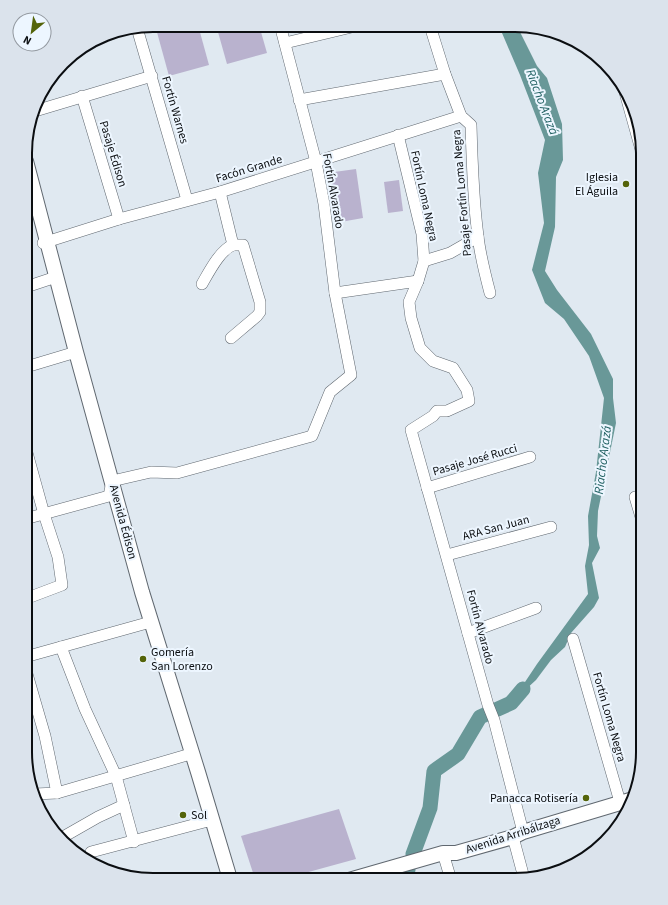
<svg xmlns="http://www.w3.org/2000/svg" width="668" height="905" font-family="'Source Sans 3',sans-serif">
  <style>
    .green { fill: #b9b2ce }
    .water { fill: #699898 }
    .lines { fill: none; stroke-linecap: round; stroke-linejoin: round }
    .river { stroke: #699898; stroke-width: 15 }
    .minor-casing { stroke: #606870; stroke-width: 12 }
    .major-casing { stroke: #606870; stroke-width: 16 }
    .minor { stroke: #fff; stroke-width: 11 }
    .major { stroke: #fff; stroke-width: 14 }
    .poi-dot { fill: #54640a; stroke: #edf6ff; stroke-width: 1.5 }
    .labels { text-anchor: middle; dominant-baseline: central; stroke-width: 4; stroke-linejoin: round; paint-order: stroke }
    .street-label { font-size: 12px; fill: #0b0e11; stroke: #edf6ff }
    .poi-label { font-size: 12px; fill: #0b0e11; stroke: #edf6ff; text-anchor: end }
    .water-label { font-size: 13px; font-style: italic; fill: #1e5f60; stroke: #edf6ff }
    .rim { fill: none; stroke: #0b0e11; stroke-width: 2 }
  </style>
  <rect width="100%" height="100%" fill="#e0e9f1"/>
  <g class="green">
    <path d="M155,25H198L209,65L169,76Z"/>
    <path d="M216,25H259L267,53L227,64Z"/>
    <path d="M356,169L363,218L335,223L327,173Z"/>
    <path d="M399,180L403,211L388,213L384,182Z"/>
    <path d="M339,809L356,859L283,879H255L241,836Z"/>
  </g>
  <path class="water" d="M499,26H517L537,66L547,78L562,124L563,160L556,177L555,227L545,271L557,290L591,334L613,379V398L616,423L598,511L597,536L600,548L592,563L599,598L594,607L571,633L565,647L551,660L536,680L511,703L537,664L588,594L585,566L589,545L588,516L596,472L604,398L589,356L564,319L545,303L532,270L544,223L538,173L545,140L520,75Z"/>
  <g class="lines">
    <g class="river">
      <path d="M413,854L430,808L434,771L458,754L480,717L511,703L523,689"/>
      <path d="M404,880L408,870"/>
    </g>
    <g class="minor-casing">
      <g id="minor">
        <path d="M430,26L445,74L461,116L471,125C472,162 473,199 478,236C480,255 485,274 490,293"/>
        <path d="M137,28L187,200"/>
        <path d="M285,43L356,26"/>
        <path d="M624,89L643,157"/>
        <path d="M82,96L119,219"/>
        <path d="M299,100L445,74"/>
        <path d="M35,111L152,76"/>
        <path d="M398,135L422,234L424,261L418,281L409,302L411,318L420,348L433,361L453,368L467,390L469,401L447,411H437L433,416L411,430L488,705L494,720L523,832"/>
        <path d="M43,243L119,219L220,192L461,116"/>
        <path d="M424,261L450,253L478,237"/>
        <path d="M202,284C209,272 220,250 233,245L220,192"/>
        <path d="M26,287L50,279L56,276"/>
        <path d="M335,293L418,281"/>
        <path d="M231,338L257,316L260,312V302L243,245H233"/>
        <path d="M26,367L76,352"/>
        <path d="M427,488L530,457"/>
        <path d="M635,497L643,524"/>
        <path d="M25,519L109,496L112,481L151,472L177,473L312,436L330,392L351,375L335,293L324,204L316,162L280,25"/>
        <path d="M447,555L551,527"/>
        <path d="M25,599L62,585L58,557L44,514L26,449"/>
        <path d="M468,633L536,608"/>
        <path d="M573,639L620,802"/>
        <path d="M61,647L85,709L116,776L134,842"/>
        <path d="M25,657L147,623"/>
        <path d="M25,667L45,736L57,793"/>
        <path d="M35,794L57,793L187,755L191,749"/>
        <path d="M63,837L98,817L124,805"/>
        <path d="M513,837L524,878"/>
        <path d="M91,852L208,821"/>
        <path d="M443,853L451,880"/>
      </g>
    </g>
    <g class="major-casing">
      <g id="major">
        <path d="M26,161L76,352L142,592L198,772L230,879"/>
        <path d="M349,880L443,853H456L513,837L523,832L630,800"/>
      </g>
    </g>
    <use href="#minor" class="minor"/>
    <use href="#major" class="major"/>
  </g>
  <g class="poi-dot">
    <circle cx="626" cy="184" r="4"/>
    <circle cx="143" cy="659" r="4"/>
    <circle cx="586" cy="798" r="4"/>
    <circle cx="183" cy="815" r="4"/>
  </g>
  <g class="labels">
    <g class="street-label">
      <text transform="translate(175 110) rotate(74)">Fortín Warnes</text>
      <text transform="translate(113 154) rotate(73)">Pasaje Édison</text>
      <text transform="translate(249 169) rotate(-17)">Facón Grande</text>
      <text transform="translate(333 191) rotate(80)">Fortín Alvarado</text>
      <text transform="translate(462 193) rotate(-95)">Pasaje Fortín Loma Negra</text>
      <text transform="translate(424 196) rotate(78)">Fortín Loma Negra</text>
      <text transform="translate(475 460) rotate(-16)">Pasaje José Rucci</text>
      <text transform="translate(123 522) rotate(75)">Avenida Édison</text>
      <text transform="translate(496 528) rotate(-15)">ARA San Juan</text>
      <text transform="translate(480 627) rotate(75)">Fortín Alvarado</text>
      <text transform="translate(609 717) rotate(74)">Fortín Loma Negra</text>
      <text transform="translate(513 835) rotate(-18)">Avenida Arribálzaga</text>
    </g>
    <g class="poi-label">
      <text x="618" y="177">Iglesia<tspan x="618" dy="14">El Águila</tspan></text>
      <text x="151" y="652" text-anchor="start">Gomería<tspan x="151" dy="14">San Lorenzo</tspan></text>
      <text x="578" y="798">Panacca Rotisería</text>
      <text x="191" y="815" text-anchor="start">Sol</text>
    </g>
    <g class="water-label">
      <text transform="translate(542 102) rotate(69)">Riacho Arazá</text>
      <text transform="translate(603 460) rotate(-83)">Riacho Arazá</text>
    </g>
  </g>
  <path d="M0 0H668V905H0ZM153 32H515A121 121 0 0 1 636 153V752A121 121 0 0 1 515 873H153A121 121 0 0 1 32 752V153A121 121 0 0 1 153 32Z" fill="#dbe3ec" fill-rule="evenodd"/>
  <path class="rim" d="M153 32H515A121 121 0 0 1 636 153V752A121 121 0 0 1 515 873H153A121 121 0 0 1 32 752V153A121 121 0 0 1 153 32Z"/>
  <g transform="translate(32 32) rotate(209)"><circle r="19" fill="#edf6ff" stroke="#9399a0"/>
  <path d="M0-3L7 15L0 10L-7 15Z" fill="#54640a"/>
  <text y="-6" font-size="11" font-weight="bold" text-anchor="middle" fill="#0b0e11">N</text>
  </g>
</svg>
